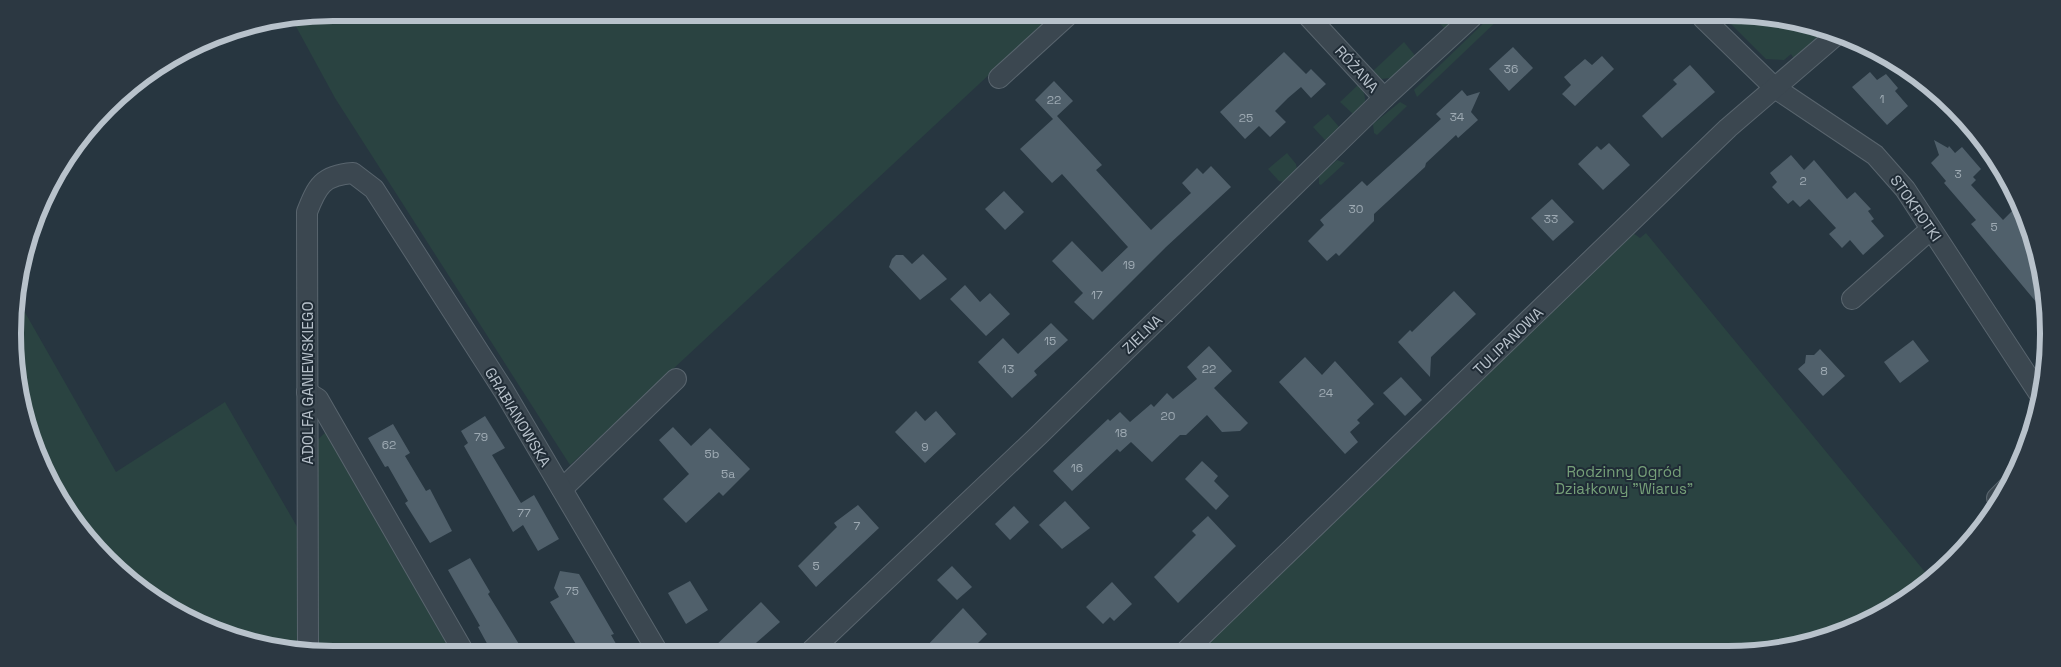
<svg xmlns="http://www.w3.org/2000/svg" width="2061" height="667" font-family="'Space Grotesk',sans-serif">
  <style>
    .green { fill: #2a4341 }
    .building { fill: #50606b }
    .lines { fill: none; stroke-linecap: round; stroke-linejoin: round }
    .minor-casing { stroke: #59656e; stroke-width: 22 }
    .minor { stroke: #3b4750; stroke-width: 20 }
    .labels { text-anchor: middle; dominant-baseline: central; stroke-width: 4; stroke-linejoin: round; paint-order: stroke }
    .number-label { font-size: 12px; fill: #9eaab3 }
    .street-label { font-size: 15px; fill: #b8c2cb; stroke: #202c36 }
    .park-label { font-size: 15px; fill: #76a079; stroke: #202c36 }
    .rim { fill: none; stroke: #b8c2cb; stroke-width: 6 }
  </style>
  <rect width="100%" height="100%" fill="#273640"/>
  <g class="green">
    <path d="M334,13L1052,16L570,465L335,98L293,21Z"/>
    <path d="M1434,17H1458L1449,29L1444,28Z"/>
    <path d="M1490,17H1501L1417,97L1414,90Z"/>
    <path d="M1725,18L1790,19L1829,35L1794,59L1791,54L1784,60L1766,59Z"/>
    <path d="M1404,42L1417,58L1396,77L1382,79L1372,72Z"/>
    <path d="M1359,84C1367,94 1369,111 1353,114L1340,102Z"/>
    <path d="M1400,102L1407,106L1377,135L1374,133L1373,124Z"/>
    <path d="M1328,114L1340,128L1328,141L1325,140L1313,127Z"/>
    <path d="M1287,153L1296,164L1297,169L1284,182L1279,181L1268,169Z"/>
    <path d="M1337,160L1345,163L1321,185L1319,184V176Z"/>
    <path d="M1633,233L1640,238L1646,233L1930,578L1870,621L1770,652L1199,650Z"/>
    <path d="M15,295L116,472L225,402L303,537L304,648H271L155,600L67,512L51,478L57,475L23,416Z"/>
    <path d="M328,430L453,649L313,648L311,446Z"/>
  </g>
  <g class="building">
    <path d="M1513,47L1533,68L1509,91L1489,69Z"/>
    <path d="M1284,52L1306,74L1311,69L1326,84L1311,98L1301,87L1288,98L1275,111L1286,122L1270,137L1259,126L1245,139L1220,112Z"/>
    <path d="M1602,56L1614,69L1575,106L1562,94L1571,85L1564,77L1585,59L1592,65Z"/>
    <path d="M1690,65L1715,92L1662,138L1642,116L1677,84L1673,80Z"/>
    <path d="M1870,72L1877,80L1886,74L1898,88L1895,91L1908,106L1887,125L1852,87Z"/>
    <path d="M1054,81L1073,101L1057,116L1102,165L1096,170L1151,230L1191,193L1182,183L1197,168L1203,174L1211,166L1231,187L1166,247L1093,320L1074,302L1083,293L1052,261L1072,241L1102,272L1128,247L1062,174L1052,183L1020,149L1053,119L1035,100Z"/>
    <path d="M1462,90L1467,96L1480,92L1471,112L1478,120L1458,138L1456,135L1426,163L1425,167L1374,214V221L1339,256L1336,253L1327,261L1308,241L1324,225L1320,220L1362,181L1367,186L1441,119L1436,114Z"/>
    <path d="M1934,140L1948,148L1949,146L1955,153L1962,147L1981,169L1973,177L1976,180L1971,185L2003,220L2016,207L2042,271V309L1971,224L1976,220L1944,183L1946,181L1931,163L1939,155Z"/>
    <path d="M1609,143L1630,165L1603,190L1578,164L1597,146L1601,150Z"/>
    <path d="M1791,155L1804,170L1814,160L1847,199L1855,192L1871,209L1868,211L1874,219L1871,221L1884,236L1863,255L1850,240L1842,248L1829,234L1836,228L1809,199L1800,207L1793,200L1788,204L1772,187L1777,182L1770,173Z"/>
    <path d="M1004,191L1024,212L1005,230L985,209Z"/>
    <path d="M1552,199L1574,222L1553,241L1531,218Z"/>
    <path d="M923,254L947,279L920,300L889,267L892,259L896,255H903L912,264Z"/>
    <path d="M965,285L980,302L990,293L1010,314L986,336L950,299Z"/>
    <path d="M1454,291L1476,314L1431,357L1430,377L1398,342L1410,330L1412,332Z"/>
    <path d="M1051,323L1068,340L1034,371L1037,375L1012,398L978,362L1003,338L1018,354Z"/>
    <path d="M1913,340L1929,361L1900,383L1884,362Z"/>
    <path d="M1209,346L1232,371L1214,388L1248,423L1240,431L1222,432L1207,415L1186,435H1180L1152,462L1131,442L1120,452L1117,449L1072,491L1053,471L1108,419L1110,421L1120,412L1130,422L1151,404L1154,407L1167,393L1173,399L1197,379L1187,367Z"/>
    <path d="M1820,349L1845,376L1823,396L1798,369L1805,363L1806,355H1814Z"/>
    <path d="M1305,357L1322,375L1335,361L1374,404L1357,420L1360,423L1350,432L1358,442L1345,454L1279,382Z"/>
    <path d="M1401,377L1422,400L1405,416L1383,393Z"/>
    <path d="M916,411L925,421L936,411L956,434L925,463L895,432Z"/>
    <path d="M485,416L505,448L492,455L521,503L534,495L559,539L538,551L523,525L513,532L464,446L468,443L461,431Z"/>
    <path d="M393,424L410,453L405,456L426,491L430,489L452,531L430,543L405,503L408,501L388,466L385,467L368,438Z"/>
    <path d="M673,427L691,446L710,428L750,469L723,496L719,492L686,523L663,499L689,474L659,440Z"/>
    <path d="M1202,461L1218,476L1214,481L1229,496L1216,510L1185,479Z"/>
    <path d="M1065,501L1090,528L1062,549L1039,525Z"/>
    <path d="M858,505L879,528L816,587L798,566L837,527L834,523Z"/>
    <path d="M1014,506L1029,522L1010,540L995,524Z"/>
    <path d="M1208,516L1236,546L1178,603L1154,577L1196,535L1192,531Z"/>
    <path d="M470,558L490,592L488,594L522,649H490L478,627L480,626L448,570Z"/>
    <path d="M952,566L972,587L957,600L937,580Z"/>
    <path d="M560,571L579,574L614,634L611,635L619,649H579L550,602L559,597L554,588Z"/>
    <path d="M690,581L708,610L686,624L668,593Z"/>
    <path d="M1112,582L1132,604L1114,621L1110,617L1103,624L1086,607Z"/>
    <path d="M761,602L780,622L749,649H712Z"/>
    <path d="M963,608L987,634L971,650H923Z"/>
  </g>
  <g class="lines">
    <g class="minor-casing">
      <g id="minor">
        <path d="M1309,17L1384,98"/>
        <path d="M1703,18L1775,88L1875,155L1905,189L2042,398"/>
        <path d="M999,78L1067,16"/>
        <path d="M1852,299L1931,229"/>
        <path d="M307,392L318,399L462,649"/>
        <path d="M562,489L676,379"/>
        <path d="M1997,498L2008,487"/>
        <path d="M308,648L307,212C317,186 323,175 353,173L374,189L504,391L656,649"/>
        <path d="M812,650L1039,435L1384,98L1472,17"/>
        <path d="M1187,650L1728,128L1834,37"/>
      </g>
    </g>
    <use href="#minor" class="minor"/>
  </g>
  <g class="labels">
    <g class="number-label">
      <text x="1511" y="69">36</text>
      <text x="1882" y="99">1</text>
      <text x="1054" y="100">22</text>
      <text x="1457" y="117">34</text>
      <text x="1246" y="118">25</text>
      <text x="1958" y="174">3</text>
      <text x="1803" y="181">2</text>
      <text x="1356" y="209">30</text>
      <text x="1551" y="219">33</text>
      <text x="1994" y="227">5</text>
      <text x="1129" y="265">19</text>
      <text x="1097" y="295">17</text>
      <text x="1050" y="341">15</text>
      <text x="1008" y="369">13</text>
      <text x="1209" y="369">22</text>
      <text x="1824" y="371">8</text>
      <text x="1326" y="393">24</text>
      <text x="1168" y="416">20</text>
      <text x="1121" y="433">18</text>
      <text x="481" y="437">79</text>
      <text x="389" y="445">62</text>
      <text x="925" y="447">9</text>
      <text x="712" y="454">5b</text>
      <text x="1077" y="468">16</text>
      <text x="728" y="474">5a</text>
      <text x="524" y="513">77</text>
      <text x="857" y="526">7</text>
      <text x="816" y="566">5</text>
      <text x="572" y="591">75</text>
    </g>
    <g class="street-label">
      <text transform="translate(1357 69) rotate(48)">RÓŻANA</text>
      <text transform="translate(1916 208) rotate(55)">STOKROTKI</text>
      <text transform="translate(1142 334) rotate(-44)">ZIELNA</text>
      <text transform="translate(1508 341) rotate(-44)">TULIPANOWA</text>
      <text transform="translate(307 383) rotate(-90)">ADOLFA GANIEWSKIEGO</text>
      <text transform="translate(518 417) rotate(59)">GRABIANOWSKA</text>
    </g>
    <g class="park-label">
      <text x="1624" y="471">Rodzinny Ogród<tspan x="1624" dy="17">Działkowy "Wiarus"</tspan></text>
    </g>
  </g>
  <path d="M0 0H2061V667H0ZM333 21H1728A312 312 0 0 1 2040 333V334A312 312 0 0 1 1728 646H333A312 312 0 0 1 21 334V333A312 312 0 0 1 333 21Z" fill="#2c3842" fill-rule="evenodd"/>
  <path class="rim" d="M333 21H1728A312 312 0 0 1 2040 333V334A312 312 0 0 1 1728 646H333A312 312 0 0 1 21 334V333A312 312 0 0 1 333 21Z"/>
</svg>
